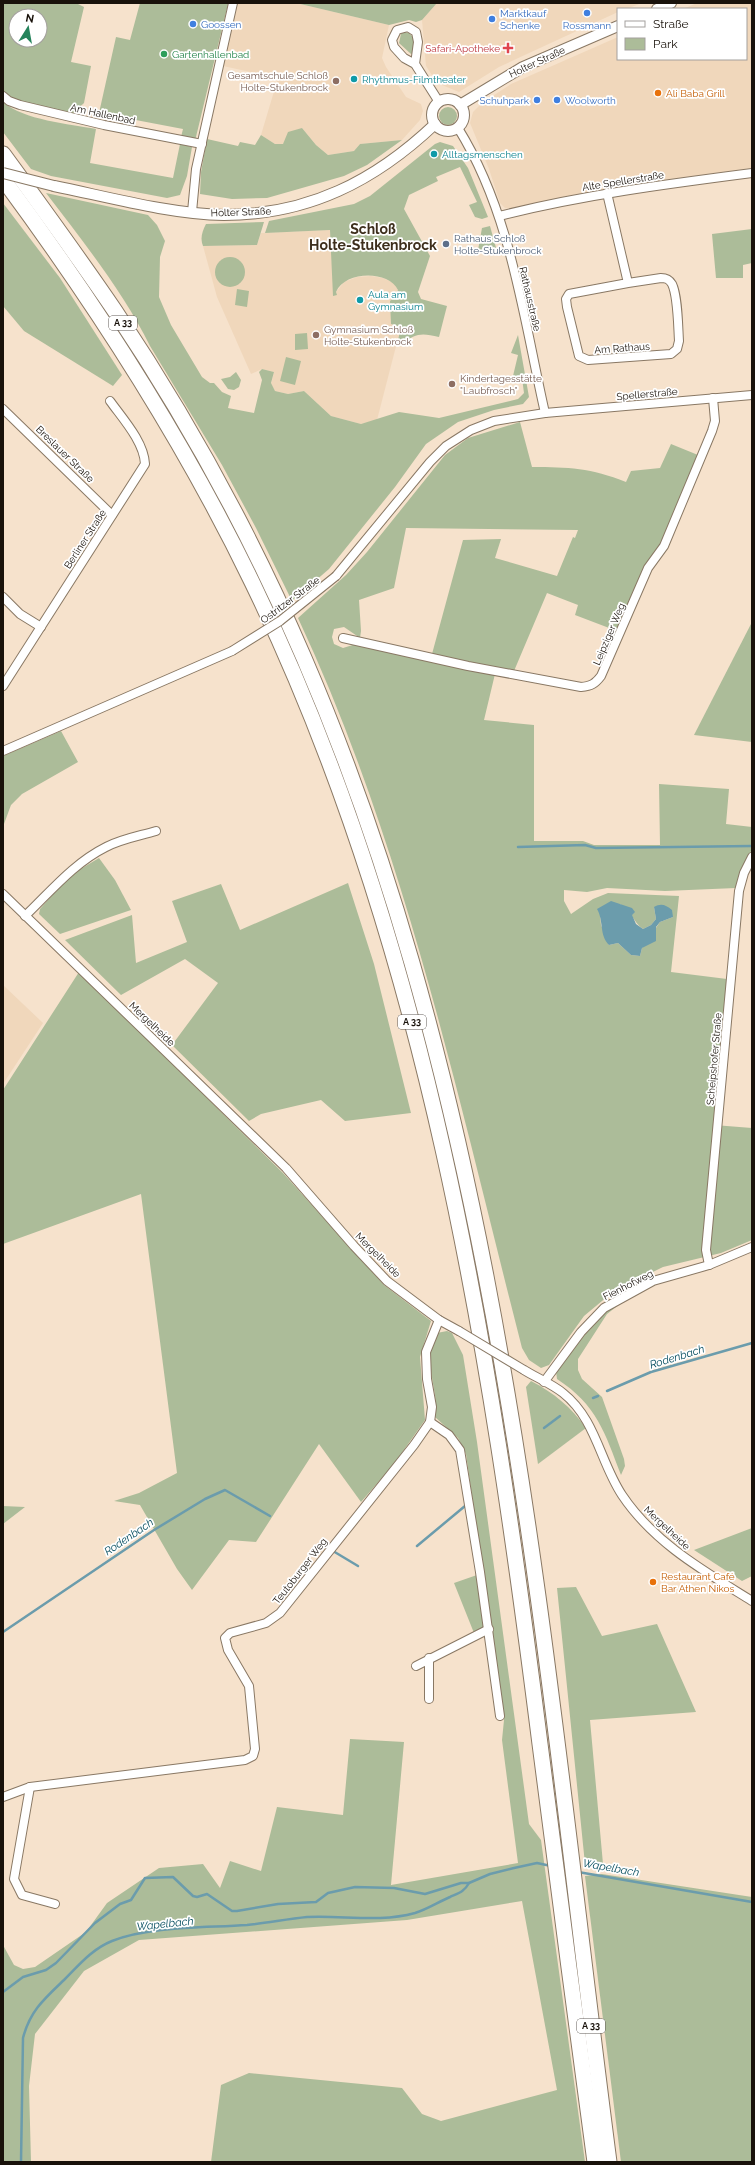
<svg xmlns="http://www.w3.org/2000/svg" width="755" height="2165" font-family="Raleway,sans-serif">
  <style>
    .built { fill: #f0d7bb }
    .green { fill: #acbc99; fill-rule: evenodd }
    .water { fill: #6b9cac }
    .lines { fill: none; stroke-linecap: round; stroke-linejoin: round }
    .stream { stroke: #6b9cac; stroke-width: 2.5 }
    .minor-casing { stroke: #897864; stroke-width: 10 }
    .tertiary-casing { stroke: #897864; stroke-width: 12 }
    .motorway-casing { stroke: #897864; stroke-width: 17 }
    .minor { stroke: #fff; stroke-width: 8 }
    .tertiary { stroke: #fff; stroke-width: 10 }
    .motorway { stroke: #fff; stroke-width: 15 }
    .minor-bridge-casing { stroke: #897864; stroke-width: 10; stroke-linecap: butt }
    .tertiary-bridge-casing { stroke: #897864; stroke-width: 12; stroke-linecap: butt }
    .minor-bridge { stroke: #fff; stroke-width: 8 }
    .tertiary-bridge { stroke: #fff; stroke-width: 10 }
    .shop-dot { fill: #3f7fe0; stroke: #fff; stroke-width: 1.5 }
    .health-dot { fill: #e0444e; stroke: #fff; stroke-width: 1.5 }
    .leisure-dot { fill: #2e9e5b; stroke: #fff; stroke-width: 1.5 }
    .culture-dot { fill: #0f9aa8; stroke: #fff; stroke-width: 1.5 }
    .education-dot { fill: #8d6e63; stroke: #fff; stroke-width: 1.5 }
    .food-dot { fill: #e8710a; stroke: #fff; stroke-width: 1.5 }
    .service-dot { fill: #5c6f8a; stroke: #fff; stroke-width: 1.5 }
    .labels { text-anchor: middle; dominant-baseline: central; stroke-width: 3.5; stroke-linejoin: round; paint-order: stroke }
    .shield { fill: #fff; stroke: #5e5954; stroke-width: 1 }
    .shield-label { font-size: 9px; font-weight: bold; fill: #19120b }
    .shop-label { font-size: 10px; fill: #366cbe; stroke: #fff; text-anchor: start }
    .health-label { font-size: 10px; fill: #be3a42; stroke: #fff; text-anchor: end }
    .leisure-label { font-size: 10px; fill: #27864d; stroke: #fff; text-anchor: start }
    .street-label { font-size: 10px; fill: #19120b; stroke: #fff }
    .education-label { font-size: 10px; fill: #785e54; stroke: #fff; text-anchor: start }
    .culture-label { font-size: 10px; fill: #0d838f; stroke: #fff; text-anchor: start }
    .food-label { font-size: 10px; fill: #c56008; stroke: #fff; text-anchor: start }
    .service-label { font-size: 10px; fill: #4e5e75; stroke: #fff; text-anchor: start }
    .water-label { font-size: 11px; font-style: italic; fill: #004a5c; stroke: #fff }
    .district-label { font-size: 14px; font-weight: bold; fill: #3d2e1c; stroke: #fff }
  </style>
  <rect width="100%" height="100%" fill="#f6e2cc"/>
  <g class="built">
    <path d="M235,3H296L389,25L382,58L386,67L406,97L421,104L423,111L420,120L402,140L360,144L354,151L328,155L316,145L302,128L283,144H275L261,135L278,78L223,66Z"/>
    <path d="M437,3H642L626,9H618V12L499,67L459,92L437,83L426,66L422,20Z"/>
    <path d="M697,3H752V168L603,188L512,209L505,208L500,203L489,169L470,123L473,112L482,103L511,84L618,37V59H746V9H683Z"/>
    <path d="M330,230L336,292L344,282L357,277L371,276L383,278L394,283L398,290L395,296L401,327L377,420L361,424L331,416L304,391L288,394L275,391L271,384L274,372L262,369L251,374L217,297L203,246L257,245L261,233Z"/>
    <path d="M3,985L43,1023L3,1084Z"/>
  </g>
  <g class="green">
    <path d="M3,3H76L84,7L71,62L91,66L84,103L72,114L9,98L3,92ZM16,16H40V40H16Z"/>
    <path d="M140,3L228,4L195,141L181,137L183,129L99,113L116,37L130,40Z"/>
    <path d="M296,3H437L422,20L416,22L409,20L389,25Z"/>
    <path d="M404,32L409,33L413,37V53L411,54L399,43L401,34Z"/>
    <path d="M3,102C23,120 70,124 96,129L90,163L173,178L180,144L192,147L187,176L180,195L167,198L51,176L31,169L3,132Z"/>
    <circle cx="448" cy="116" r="9"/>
    <path d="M302,128L316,145L328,155L354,151L360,144L402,140L367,165L344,176L267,198L232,199L200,194L201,172L207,139L238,146L240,142L255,145L261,135L275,144H283L288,132Z"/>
    <path d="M440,142L453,146L468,168L488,217L482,219L475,217L469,205L477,202L460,167L436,177L438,181L409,195L404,209L430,256L418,292L421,299L447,306L439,337C421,333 416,333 401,345L397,344L401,327L391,324L390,301L395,296L398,290C388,270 345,271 336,292L337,295L333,296L330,230L265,233L269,221L354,204L370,196L435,144Z"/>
    <path d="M46,193L148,215L157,225L165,241L160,257L159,297L171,325L202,377L210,383H214L222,392L231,396L228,408L254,413L262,380L259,372L262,369L274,372L271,383L275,391L288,394L304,391L331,416L361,424L399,412L439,418L518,399L524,393L522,378L513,376L518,355L511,353L518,335L529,397L523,404L494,410L458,422L426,444L395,487L329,569L292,601L256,528L222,465L150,346C124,293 82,240 46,193Z"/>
    <path d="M3,203L60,278L122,375L113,386L24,331L3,306Z"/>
    <path d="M264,222L257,245L203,246C200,238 202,232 206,224Z"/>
    <path d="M490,226L498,255L478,250L482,228Z"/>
    <path d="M752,229V263L743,265V278H716L712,234Z"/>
    <circle cx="230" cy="272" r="15"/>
    <path d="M237,289L249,291L247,307L235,305Z"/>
    <path d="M307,333L308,349L295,350V334Z"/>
    <path d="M286,357L301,361L295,385L280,381Z"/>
    <path d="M236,372L241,380L239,387L234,390L228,389L221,379L230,377Z"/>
    <path d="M520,422L532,467C568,467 591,468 626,482L631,471L660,468L671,444L698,455L661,544L617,631L575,615L578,605L547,593L514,671L432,654L463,540L501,539L495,558L557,576L573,537L575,538L578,530L406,528L394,588L359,600L361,631L360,638L344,627L334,629L332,637L334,644L343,648L356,644L495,674L484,720L534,725V841H583L594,845H660L659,784L729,789L726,824L752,827V849L739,876L736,888L665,891L607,888L587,892L564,890V901L571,914L593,899L608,893L679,896L671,972L727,979L714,1125L752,1128V1240L721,1253L663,1267L614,1291L584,1316L549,1365L541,1368L529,1360L522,1348C459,1103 406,849 298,618L346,575L367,552L445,455L468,438ZM620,904C631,910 633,922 643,929L651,925L656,919L654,907L673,917L660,922L642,948L640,956L631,955L618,943L609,945L601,925L600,914Z"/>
    <path d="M752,622V742L694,735Z"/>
    <path d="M61,731L78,762L22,794L11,805L4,824L3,756Z"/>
    <path d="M99,858L115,880L131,910L60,934L39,914L40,909L69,876Z"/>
    <path d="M348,883L374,964L411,1113L345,1121L321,1100L261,1114L249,1121L172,1045L218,983L185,959L121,995L65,940L132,915L136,963L187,942L172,901L221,884L240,930Z"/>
    <path d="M79,972L283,1173L384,1285L431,1321L420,1357L425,1420L394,1464L361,1502L319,1444L256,1542L229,1540L192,1590L177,1569L140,1505L114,1501L139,1493L177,1473L141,1194L3,1244V1090Z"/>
    <path d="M629,1297L607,1314L578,1359V1370L582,1379L602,1397L624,1459L625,1466L621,1475C605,1433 597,1405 557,1379L556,1371L583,1334L606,1311Z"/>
    <path d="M447,1331L452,1333L463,1355L477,1442L529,1824L541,1840L585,2162H211L221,2085L249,2073L402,2088L422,2114L441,2121L557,2090L522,1901L407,1920L139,1940L84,1971L35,2034L29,2086L31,2162H3V1945L14,1965L23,1969L35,1967L86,1932L107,1903L159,1868L203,1864L220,1888L230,1861L261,1871L277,1807L343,1815L350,1739L404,1742L391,1885L518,1863L502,1740L504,1720L466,1454L458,1438L435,1417C434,1410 436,1403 435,1395C431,1370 426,1358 437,1333Z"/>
    <path d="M531,1381C554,1393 571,1407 586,1428L538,1464L526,1387Z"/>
    <path d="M3,1506L25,1507L3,1524Z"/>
    <path d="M752,1528V1576L742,1581L694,1550Z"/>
    <path d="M477,1575L485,1621L484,1628L474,1633L454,1583Z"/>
    <path d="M576,1587L602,1636L657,1624L696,1712L590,1720L603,1864H585L557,1588Z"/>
    <path d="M602,1874L752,1897V2162H621L585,1876Z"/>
  </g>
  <path class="water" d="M611,901L632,908L635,912L632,915L636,924L643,929L651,925L656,919L654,907C661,903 666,905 672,910L673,917L660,922L656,927V941L642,948L640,956L631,955L618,943L609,945C599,935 604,921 597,909Z"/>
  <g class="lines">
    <g class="stream">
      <path d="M518,847L585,845L596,848L752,846"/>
      <path d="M607,1391L651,1372L752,1343"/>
      <path d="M593,1398L598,1396"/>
      <path d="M544,1428L560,1416"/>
      <path d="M417,1546L465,1506"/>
      <path d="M333,1551L358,1566"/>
      <path d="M3,1632L154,1530L205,1499L225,1490L270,1516"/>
      <path d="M578,1872L752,1902"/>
      <path d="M3,1992L23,1977L46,1970L56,1963L95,1923L120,1904L131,1900L145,1878L173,1877L193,1896L197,1897L207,1894L232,1911H237L278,1904L316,1902L328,1893L355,1887L394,1888L425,1894L461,1883H469L490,1874L514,1868L537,1863L551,1866"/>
      <path d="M21,2162L23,2038C30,2011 44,1999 64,1980C79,1965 92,1949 112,1941C150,1926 206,1928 247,1925C267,1923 287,1919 307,1917C343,1915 379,1923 415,1913C428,1909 438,1902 450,1897C459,1893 464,1892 469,1883"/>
    </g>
    <g class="minor-casing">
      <g id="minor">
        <path d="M415,64L418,42L416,32L408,27L397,30L392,40L394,47L404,58L415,64L439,102"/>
        <path d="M3,96L9,101L20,105L104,125L202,144"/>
        <path d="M458,128C511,213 523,316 545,413"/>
        <path d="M607,193L628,283L569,294L566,299L567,307L579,356L588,360L671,354L677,349L679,341C678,326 678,296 672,284C669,279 666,278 661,278L628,283"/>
        <path d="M192,212L196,169L233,3"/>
        <path d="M499,216C582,195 667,184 752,173"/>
        <path d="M3,409L112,515"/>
        <path d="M336,576L430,462L446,446L471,430L494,421L545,413L752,395"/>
        <path d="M3,597L20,614L41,627"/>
        <path d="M343,638L468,666L581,687C591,686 595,684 601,676L648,568L664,546L712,431L715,421L713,398"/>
        <path d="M3,686L145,464C144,442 123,419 110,401"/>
        <path d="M3,751L232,651"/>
        <path d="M3,894L286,1168L354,1246L387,1281L439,1320L459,1331"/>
        <path d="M25,916C51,891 74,863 106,847C121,839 139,836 156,831"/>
        <path d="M709,1265L706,1250L739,891L744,873L752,857"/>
        <path d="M524,1370C537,1378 552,1384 563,1393C596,1419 600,1462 622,1495C654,1543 704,1571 752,1601"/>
        <path d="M544,1382L581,1332L604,1308L653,1281L709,1265L752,1247"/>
        <path d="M430,1422L449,1435L460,1450L480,1572L500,1716"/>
        <path d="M429,1658V1699"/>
        <path d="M416,1666L489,1629"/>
        <path d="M30,1787L14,1879L22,1895L55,1904"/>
        <path d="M3,1797L30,1787L245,1760L253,1756L255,1749L249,1686L228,1650L225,1638L230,1633L266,1623L280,1613L414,1445L430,1422L432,1407L427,1379L426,1352L439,1320"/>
      </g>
    </g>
    <g class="tertiary-casing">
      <g id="tertiary">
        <path d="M657,9L671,3"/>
        <circle cx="448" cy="115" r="16"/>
        <path d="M460,105L523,67L618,26"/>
        <path d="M54,186C108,197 170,214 224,215C308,215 375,181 435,124"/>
      </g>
    </g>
    <g class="motorway-casing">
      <g id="motorway">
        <path d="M3,154C41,206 79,258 115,311C188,420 252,537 304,658C507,1129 543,1659 609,2162"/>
        <path d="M3,179C97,306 183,439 252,582C428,944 490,1348 540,1744C558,1883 576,2023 595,2162"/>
      </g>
    </g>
    <use href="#minor" class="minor"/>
    <use href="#tertiary" class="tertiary"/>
    <use href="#motorway" class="motorway"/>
    <g class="minor-bridge-casing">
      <g id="minor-bridge">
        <path d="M232,651L280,621L336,576"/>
        <path d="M459,1331L524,1370"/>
      </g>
    </g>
    <g class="tertiary-bridge-casing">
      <path id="tertiary-bridge" d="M3,173L54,186"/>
    </g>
    <use href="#minor-bridge" class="minor-bridge"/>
    <use href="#tertiary-bridge" class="tertiary-bridge"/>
  </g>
  <g class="shop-dot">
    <circle cx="587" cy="13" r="4"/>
    <circle cx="492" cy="19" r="4"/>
    <circle cx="193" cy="24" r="4"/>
    <circle cx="537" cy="100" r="4"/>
    <circle cx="557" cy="100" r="4"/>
  </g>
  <path class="health-dot" d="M506 42h4v4h4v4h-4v4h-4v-4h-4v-4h4z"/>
  <circle class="leisure-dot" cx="164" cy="54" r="4"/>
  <g class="culture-dot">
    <circle cx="354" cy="79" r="4"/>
    <circle cx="434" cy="154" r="4"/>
    <circle cx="360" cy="300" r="4"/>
  </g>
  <g class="education-dot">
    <circle cx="336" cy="81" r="4"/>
    <circle cx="316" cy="335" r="4"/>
    <circle cx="452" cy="384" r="4"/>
  </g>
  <g class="food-dot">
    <circle cx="658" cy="93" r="4"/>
    <circle cx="653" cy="1582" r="4"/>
  </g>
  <circle class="service-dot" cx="446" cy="244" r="4"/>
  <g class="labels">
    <g class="shield">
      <rect x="109" y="316" width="28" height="14" rx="3"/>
      <rect x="398" y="1015" width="28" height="14" rx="3"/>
      <rect x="577" y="2019" width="28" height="14" rx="3"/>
    </g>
    <g class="shield-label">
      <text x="123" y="323">A 33</text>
      <text x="412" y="1022">A 33</text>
      <text x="591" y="2026">A 33</text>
    </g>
    <g class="shop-label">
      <text x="500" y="13">Marktkauf<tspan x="500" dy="12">Schenke</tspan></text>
      <text x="201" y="24">Goossen</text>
      <text x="587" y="25" text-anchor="middle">Rossmann</text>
      <text x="529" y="100" text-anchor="end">Schuhpark</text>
      <text x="565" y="100">Woolworth</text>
    </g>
    <g class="health-label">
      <text x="500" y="48">Safari-Apotheke</text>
    </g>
    <g class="leisure-label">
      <text x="172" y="54">Gartenhallenbad</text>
    </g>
    <g class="street-label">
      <text transform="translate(537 62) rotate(-25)">Holter Straße</text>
      <text transform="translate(103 114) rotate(12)">Am Hallenbad</text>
      <text transform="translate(623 181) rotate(-9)">Alte Spellerstraße</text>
      <text transform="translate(241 212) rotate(-2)">Holter Straße</text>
      <text transform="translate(530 299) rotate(77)">Rathausstraße</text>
      <text transform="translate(622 348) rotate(-4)">Am Rathaus</text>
      <text transform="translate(647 394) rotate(-5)">Spellerstraße</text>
      <text transform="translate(65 454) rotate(44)">Breslauer Straße</text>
      <text transform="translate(85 539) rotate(-57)">Berliner Straße</text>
      <text transform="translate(290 600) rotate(-37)">Ostritzer Straße</text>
      <text transform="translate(609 634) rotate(-67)">Leipziger Weg</text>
      <text transform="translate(152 1024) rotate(44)">Mergelheide</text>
      <text transform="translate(714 1059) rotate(-85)">Scheipshofer Straße</text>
      <text transform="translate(378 1255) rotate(45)">Mergelheide</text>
      <text transform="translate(628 1285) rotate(-27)">Fienhofweg</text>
      <text transform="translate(667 1528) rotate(43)">Mergelheide</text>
      <text transform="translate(300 1571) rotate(-52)">Teutoburger Weg</text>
    </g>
    <g class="education-label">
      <text x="328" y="75" text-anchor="end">Gesamtschule Schloß<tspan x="328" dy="12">Holte-Stukenbrock</tspan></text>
      <text x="324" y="329">Gymnasium Schloß<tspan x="324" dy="12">Holte-Stukenbrock</tspan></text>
      <text x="460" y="378">Kindertagesstätte<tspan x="460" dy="12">"Laubfrosch"</tspan></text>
    </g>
    <g class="culture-label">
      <text x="362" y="79">Rhythmus-Filmtheater</text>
      <text x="442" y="154">Alltagsmenschen</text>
      <text x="368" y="294">Aula am<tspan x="368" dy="12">Gymnasium</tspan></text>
    </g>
    <g class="food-label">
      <text x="666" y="93">Ali Baba Grill</text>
      <text x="661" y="1576">Restaurant Café<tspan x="661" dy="12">Bar Athen Nikos</tspan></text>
    </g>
    <g class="service-label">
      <text x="454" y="238">Rathaus Schloß<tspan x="454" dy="12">Holte-Stukenbrock</tspan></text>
    </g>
    <g class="water-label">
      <text transform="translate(677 1357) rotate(-17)">Rodenbach</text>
      <text transform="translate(129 1537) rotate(-34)">Rodenbach</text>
      <text transform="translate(611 1868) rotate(10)">Wapelbach</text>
      <text transform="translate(165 1924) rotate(-6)">Wapelbach</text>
    </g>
    <g class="district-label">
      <text x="373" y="229">Schloß<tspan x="373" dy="16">Holte-Stukenbrock</tspan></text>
    </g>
  </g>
  <rect width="755" height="2165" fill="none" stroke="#19120b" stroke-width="8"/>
  <rect x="617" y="8" width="130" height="52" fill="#ffffff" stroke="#a3a09d"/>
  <rect x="625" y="21" width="20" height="6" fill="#ffffff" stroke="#a3a09d"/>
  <text x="653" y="28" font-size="12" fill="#19120b">Straße</text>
  <rect x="625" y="38" width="20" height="12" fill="#acbc99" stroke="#a3a09d"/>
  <text x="653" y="48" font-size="12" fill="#19120b">Park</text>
  <g transform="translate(28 28) rotate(11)"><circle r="19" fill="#ffffff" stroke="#a3a09d"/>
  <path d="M0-3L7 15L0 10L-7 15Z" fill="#24835b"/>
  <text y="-6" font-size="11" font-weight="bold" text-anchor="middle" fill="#19120b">N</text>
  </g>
</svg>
